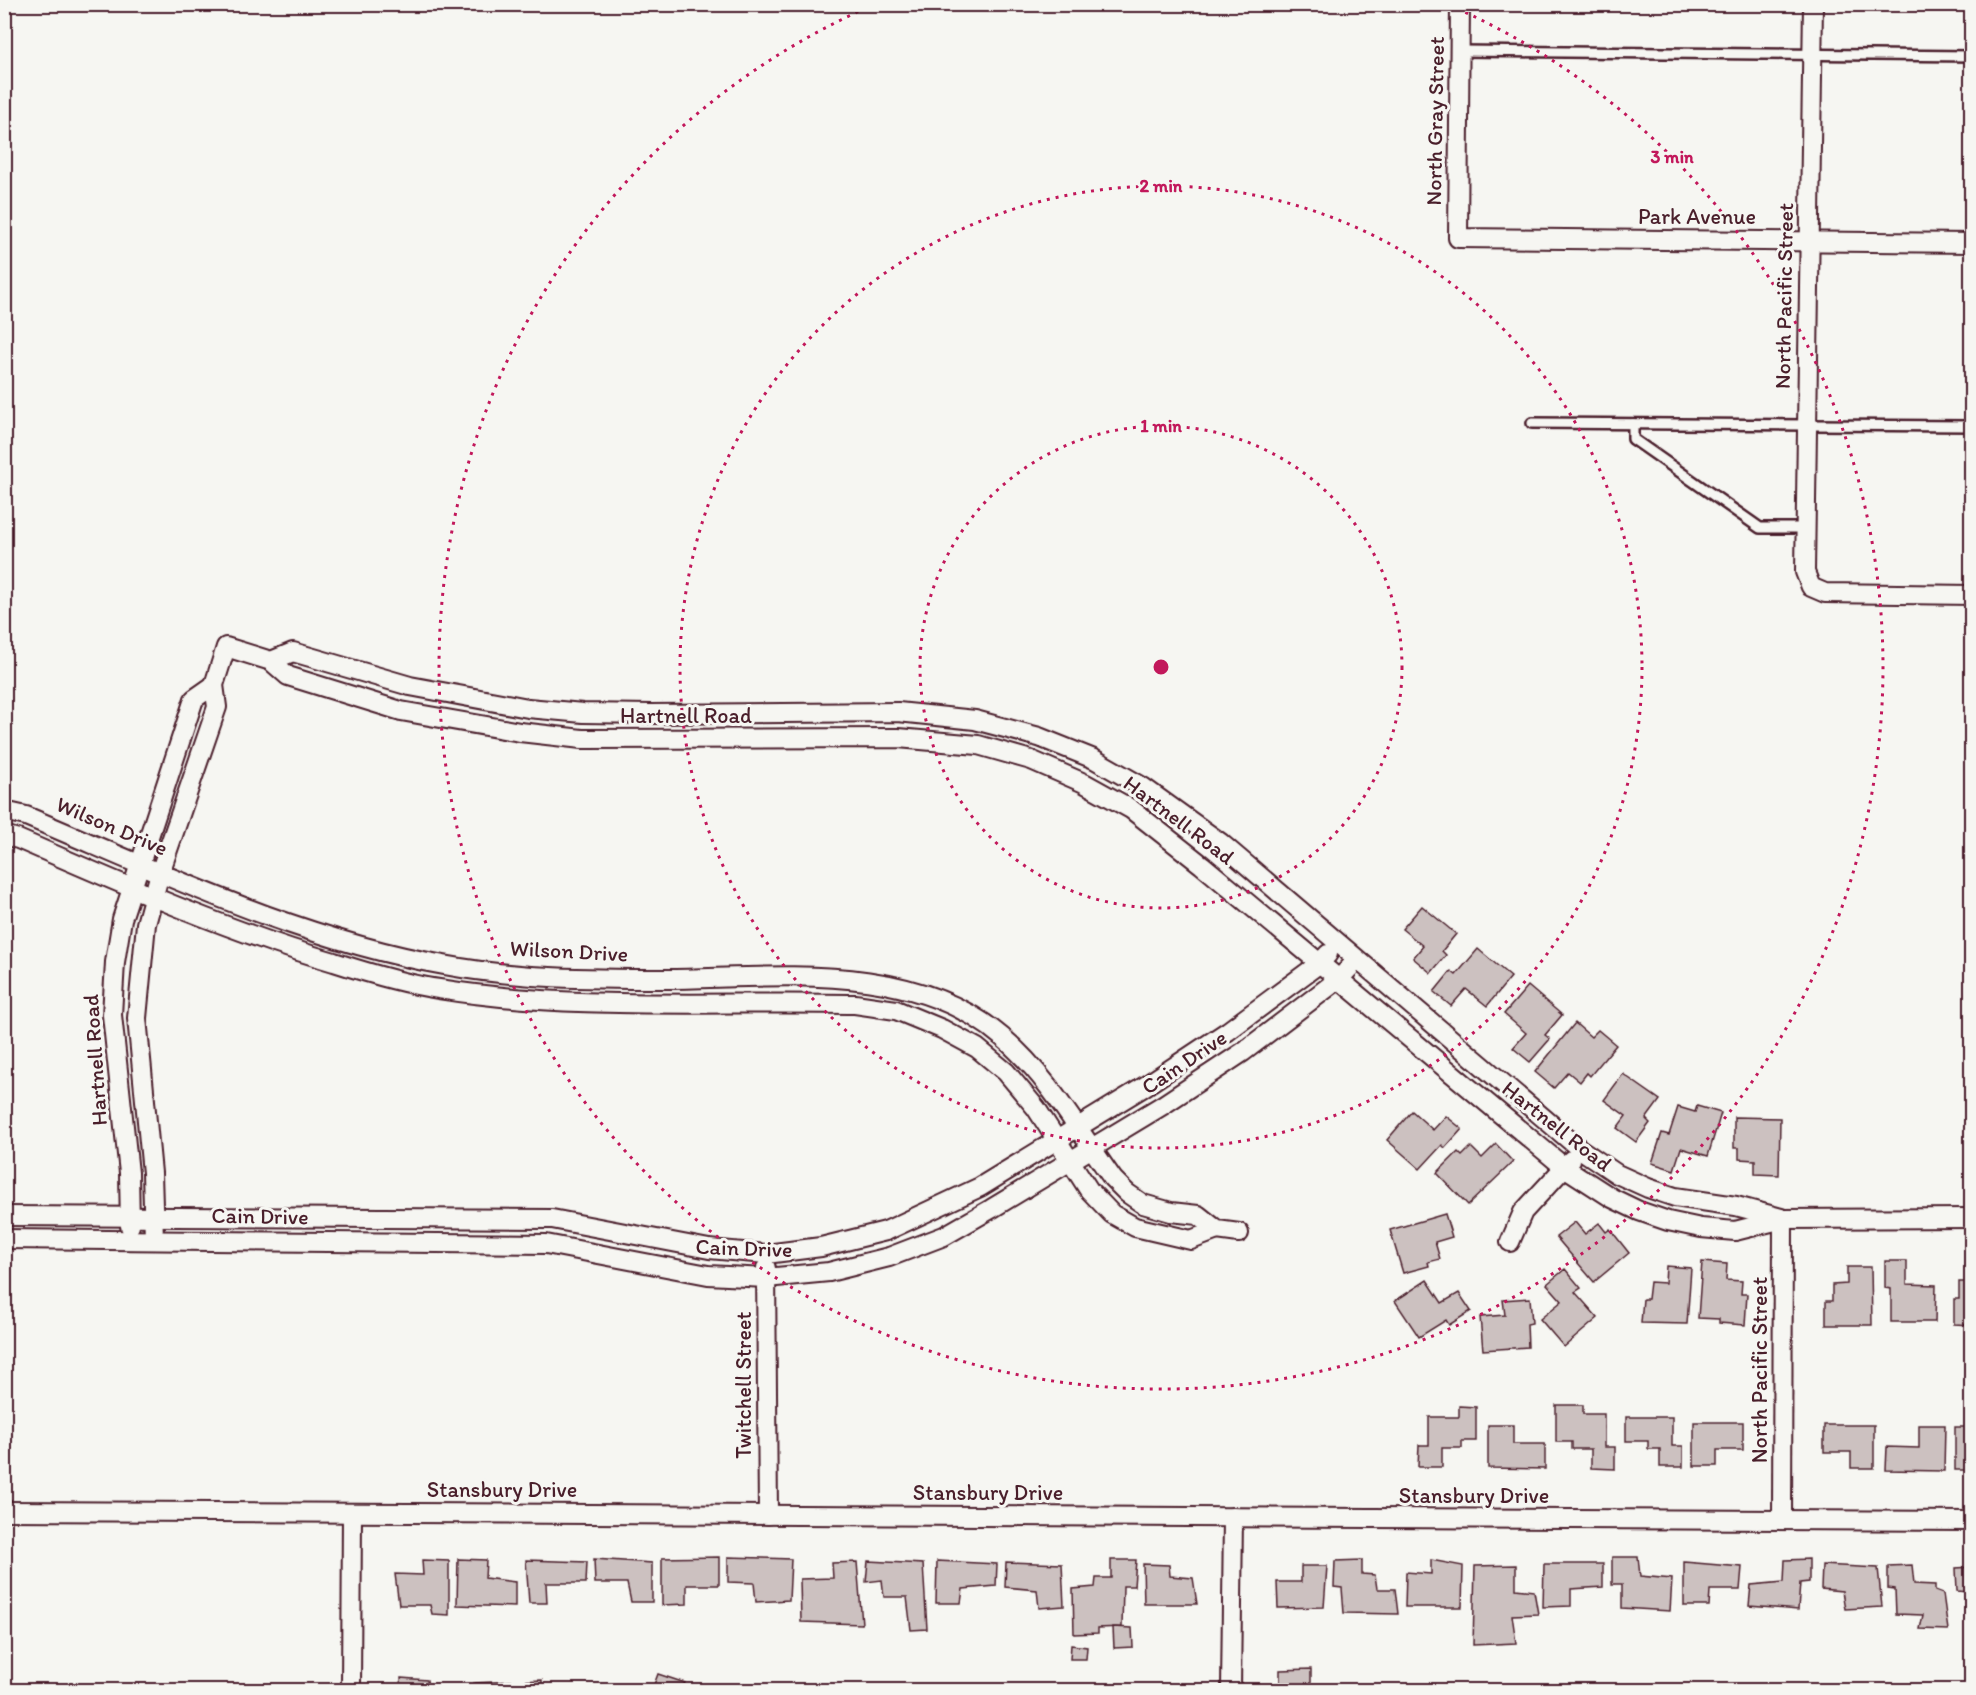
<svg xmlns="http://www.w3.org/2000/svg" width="1976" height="1695" font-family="Itim,sans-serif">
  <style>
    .building { fill: #ccc1c0; stroke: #4a1f2b; stroke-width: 1.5 }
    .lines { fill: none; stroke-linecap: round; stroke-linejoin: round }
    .lane-casing { stroke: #4a1f2b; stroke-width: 14 }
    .street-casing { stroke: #4a1f2b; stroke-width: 22 }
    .lane { stroke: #f6f6f2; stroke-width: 9 }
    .street { stroke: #f6f6f2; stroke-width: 18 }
    .ring { fill: none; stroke: #c2185b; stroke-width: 3; stroke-dasharray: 3 6 }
    .labels { text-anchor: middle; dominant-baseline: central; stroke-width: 6; stroke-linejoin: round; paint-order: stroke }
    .street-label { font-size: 22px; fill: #4a1f2b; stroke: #f6f6f2 }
    .centre { fill: #c2185b; stroke: #f6f6f2; stroke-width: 3 }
    .ring-label { font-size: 18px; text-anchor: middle; font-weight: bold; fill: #c2185b; stroke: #f6f6f2; stroke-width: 6; stroke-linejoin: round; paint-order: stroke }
  </style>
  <rect width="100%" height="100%" fill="#f6f6f2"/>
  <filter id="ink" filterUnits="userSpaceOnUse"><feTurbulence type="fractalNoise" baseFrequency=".0167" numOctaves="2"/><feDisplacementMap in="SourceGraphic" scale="12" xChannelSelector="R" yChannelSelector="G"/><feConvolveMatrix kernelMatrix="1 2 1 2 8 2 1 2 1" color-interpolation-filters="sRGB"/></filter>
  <g filter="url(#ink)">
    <g class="building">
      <path d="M1422,906L1456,934L1442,951L1446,955L1431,973L1413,958L1423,946L1402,929Z"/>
      <path d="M1478,949L1511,977L1487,1006L1466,989L1451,1006L1434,992L1451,971L1456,975Z"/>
      <path d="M1528,986L1562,1015L1545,1035L1550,1039L1530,1062L1513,1048L1526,1033L1504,1014Z"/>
      <path d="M1575,1023L1591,1037L1598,1030L1616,1045L1590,1076L1587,1073L1580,1082L1568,1072L1554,1088L1535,1072Z"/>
      <path d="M1623,1074L1660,1100L1646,1119L1650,1123L1636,1142L1617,1128L1626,1116L1604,1100Z"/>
      <path d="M1697,1106L1721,1113L1708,1156L1681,1148L1674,1170L1652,1163L1662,1133L1669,1135L1678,1107L1695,1112Z"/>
      <path d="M1412,1111L1433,1130L1446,1116L1462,1129L1445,1148L1442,1145L1420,1169L1387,1140Z"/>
      <path d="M1734,1117L1780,1118L1779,1175L1755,1174V1160L1739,1159V1148H1734Z"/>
      <path d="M1496,1144L1513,1162L1468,1205L1437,1173L1458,1152L1462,1156L1471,1147L1482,1158Z"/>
      <path d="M1445,1214L1452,1237L1435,1242L1440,1259L1428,1262L1429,1266L1403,1273L1390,1230Z"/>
      <path d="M1575,1222L1585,1234L1599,1223L1606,1232L1610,1229L1629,1253L1594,1282L1556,1237Z"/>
      <path d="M1885,1261H1907V1284L1936,1285L1935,1322H1891V1289L1885,1288Z"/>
      <path d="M1702,1262L1727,1264L1726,1280L1742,1281L1741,1294H1747L1745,1325L1719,1323V1319L1698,1318Z"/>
      <path d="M1666,1266L1691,1268L1687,1324L1641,1323L1643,1299H1648L1650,1282L1665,1283Z"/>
      <path d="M1847,1267H1871L1872,1325H1826V1301H1832V1285L1847,1284Z"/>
      <path d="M1565,1269L1581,1288L1575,1292L1598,1318L1564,1347L1540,1319L1562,1301L1547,1284Z"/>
      <path d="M1427,1280L1442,1303L1459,1293L1471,1311L1449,1325L1446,1320L1419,1337L1395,1301Z"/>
      <path d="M1959,1282H1972V1325L1954,1324V1299H1959Z"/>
      <path d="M1530,1298L1532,1323L1527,1324L1528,1347L1483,1350L1480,1317L1505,1315L1503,1300Z"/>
      <path d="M1556,1405H1583V1414H1604V1447H1615V1469L1591,1468V1449H1572V1442H1556Z"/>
      <path d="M1459,1406L1476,1407V1441H1462V1448H1442V1467H1418L1419,1445H1429V1417H1459Z"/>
      <path d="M1626,1417H1672V1446H1683V1467H1660V1449H1648V1441H1626Z"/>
      <path d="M1694,1422H1743V1450H1717V1466H1694Z"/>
      <path d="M1488,1425H1513V1444H1545V1469L1488,1468Z"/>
      <path d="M1824,1425H1874V1468H1851V1452H1824Z"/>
      <path d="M1919,1425H1945L1944,1471L1886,1470L1887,1447L1919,1448Z"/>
      <rect x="1955" y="1427" width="17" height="43"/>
      <path d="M719,1557V1585H687V1604L662,1605V1558Z"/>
      <path d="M728,1557L791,1559L789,1600L756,1602L754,1583L728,1582Z"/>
      <path d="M1612,1557H1638L1640,1576L1672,1579L1670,1611L1622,1608V1584H1612Z"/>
      <path d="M458,1559L486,1560L485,1578L515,1582V1607L457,1605Z"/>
      <path d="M594,1559L652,1563V1602H631L627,1583H595Z"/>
      <path d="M1809,1559V1582L1800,1583L1798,1610L1749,1606L1751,1585L1784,1582L1785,1560Z"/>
      <path d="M422,1560L449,1561V1615L432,1614L430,1605H399L395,1574L423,1575Z"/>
      <path d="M526,1560L587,1562L586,1583H546L547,1603H529Z"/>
      <path d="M1111,1560H1136L1134,1586H1123L1122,1627L1098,1628V1633L1074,1634L1073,1589L1095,1587L1096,1578H1111Z"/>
      <path d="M1362,1560V1574L1375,1575L1377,1589H1395L1398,1614L1344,1613L1342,1588L1334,1587L1335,1561Z"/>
      <path d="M1431,1560L1463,1566L1462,1607H1405L1406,1572L1431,1574Z"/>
      <path d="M868,1561L923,1564L927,1629L911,1630L907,1597H884L882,1580L866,1582Z"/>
      <path d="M937,1561L997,1564L996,1586L963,1589L961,1603H936Z"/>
      <path d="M857,1562L862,1624L801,1622L800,1579L833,1578L832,1563Z"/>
      <path d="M1006,1562L1062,1564L1064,1606L1039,1608L1037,1590L1005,1587Z"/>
      <path d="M1684,1562L1742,1567L1740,1590H1710L1709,1606H1684Z"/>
      <path d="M1143,1564L1169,1565L1170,1576L1193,1578L1197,1604H1144Z"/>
      <path d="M1544,1564H1603V1587L1571,1589V1606L1543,1607Z"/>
      <path d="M1516,1565V1589L1534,1591L1538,1614L1512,1615L1516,1643L1473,1645L1475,1566Z"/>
      <path d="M1822,1565L1878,1568L1882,1607L1845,1609L1842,1591L1821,1589Z"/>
      <path d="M1912,1565L1914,1584L1935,1585V1591L1943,1594L1948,1630L1920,1629L1923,1615L1896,1614L1895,1589L1888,1588V1566Z"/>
      <path d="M1301,1566H1327L1324,1607L1278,1608L1277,1582H1301Z"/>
      <path d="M1972,1567V1616H1970V1592L1957,1591L1956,1568Z"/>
      <path d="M1113,1627L1132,1628L1133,1647L1114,1648Z"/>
      <path d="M1071,1645L1087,1647L1086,1659H1070Z"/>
      <path d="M1311,1669V1686H1305L1306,1690H1280V1670Z"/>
      <path d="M658,1674L685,1683L681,1690H652Z"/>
      <path d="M401,1678L427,1680L428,1690H402Z"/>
      <path d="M542,1680V1690H474V1683Z"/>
    </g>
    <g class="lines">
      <g class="lane-casing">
        <g id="lane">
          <path d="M1460,51L1972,56"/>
          <path d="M1532,423L1972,426"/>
          <path d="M1633,424V439L1760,528H1805"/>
        </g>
      </g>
      <g class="street-casing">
        <g id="street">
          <path d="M1460,4L1458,238L1972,243"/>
          <path d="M1813,4L1805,572L1811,587L1825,593L1972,595"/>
          <path d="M271,661L293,652L410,686L528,708L583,713L651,714L898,712L975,720L1039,737L1094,759L1143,787L1221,843L1580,1149L1617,1174L1648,1188L1675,1197L1736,1206L1781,1218"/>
          <path d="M4,811L26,816C162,873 298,939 444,965C518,979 592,979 666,979C776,978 912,959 1002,1037C1048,1076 1078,1130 1113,1179L1127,1193L1143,1204L1171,1212L1198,1215L1217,1230L1239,1233"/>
          <path d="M4,835L18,839C122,884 225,930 334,962C368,973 404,984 439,989C576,1011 717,1001 855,1004L896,1010L942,1029L977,1048L1006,1072L1036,1108L1089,1190L1112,1214L1135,1227L1191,1240L1217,1230"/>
          <path d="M4,1216L552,1219L709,1249L766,1254L821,1247L886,1231L980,1187L1142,1088L1228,1031L1320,963L1328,954"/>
          <path d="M130,1226L129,1173L112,1015L115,962L122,919L194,699L214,685"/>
          <path d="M4,1239L546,1244L708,1275L766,1278L829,1272L889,1257L944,1236L991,1209L1163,1105L1243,1052L1339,979L1357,960"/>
          <path d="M154,1239L152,1173L137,1018L146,924L160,873L217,707L214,685L226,647L271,661L288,676L401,711L520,732L582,739L898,738L978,745L1031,760L1084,783L1131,809L1202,865L1564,1167L1612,1198L1639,1211L1668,1221L1701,1228L1735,1231L1783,1219L1972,1218"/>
          <path d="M1510,1242L1523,1212L1571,1160"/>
          <path d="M766,1268L768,1515"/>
          <path d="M4,1511L1972,1521"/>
          <path d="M1782,1520L1783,1219"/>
          <path d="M351,1690L352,1513"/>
          <path d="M1231,1690L1233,1517"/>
        </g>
      </g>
      <use href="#lane" class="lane"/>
      <use href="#street" class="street"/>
    </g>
  </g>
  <g class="ring">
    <circle cx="1161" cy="667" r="241"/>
    <circle cx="1161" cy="667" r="481"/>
    <path d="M1449 5A722 722 0 1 1 873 5"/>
  </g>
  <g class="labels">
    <g class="street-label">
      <text transform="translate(1435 121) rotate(-89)">North Gray Street</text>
      <text x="1697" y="216">Park Avenue</text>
      <text transform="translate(1784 296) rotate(-89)">North Pacific Street</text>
      <text x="686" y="715">Hartnell Road</text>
      <text transform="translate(1179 820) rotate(37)">Hartnell Road</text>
      <text transform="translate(112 826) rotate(23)">Wilson Drive</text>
      <text transform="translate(569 951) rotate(3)">Wilson Drive</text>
      <text transform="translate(95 1060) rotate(-94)">Hartnell Road</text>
      <text transform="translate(1184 1062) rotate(-34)">Cain Drive</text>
      <text transform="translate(1557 1126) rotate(38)">Hartnell Road</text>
      <text transform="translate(260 1216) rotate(1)">Cain Drive</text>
      <text transform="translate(744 1248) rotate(2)">Cain Drive</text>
      <text transform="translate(1759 1370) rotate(-90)">North Pacific Street</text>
      <text transform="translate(743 1385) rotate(-90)">Twitchell Street</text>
      <text x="502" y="1489">Stansbury Drive</text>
      <text x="988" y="1492">Stansbury Drive</text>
      <text x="1474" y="1495">Stansbury Drive</text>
    </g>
  </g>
  <circle cx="1161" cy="667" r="9" class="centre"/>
  <g class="ring-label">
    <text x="1672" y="163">3 min</text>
    <text x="1161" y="192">2 min</text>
    <text x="1161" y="432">1 min</text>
  </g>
  <rect width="1976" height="1695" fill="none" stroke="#f6f6f2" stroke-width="24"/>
  <rect x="12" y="12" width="1952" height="1671" fill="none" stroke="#4a1f2b" stroke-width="2" filter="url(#ink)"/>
</svg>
